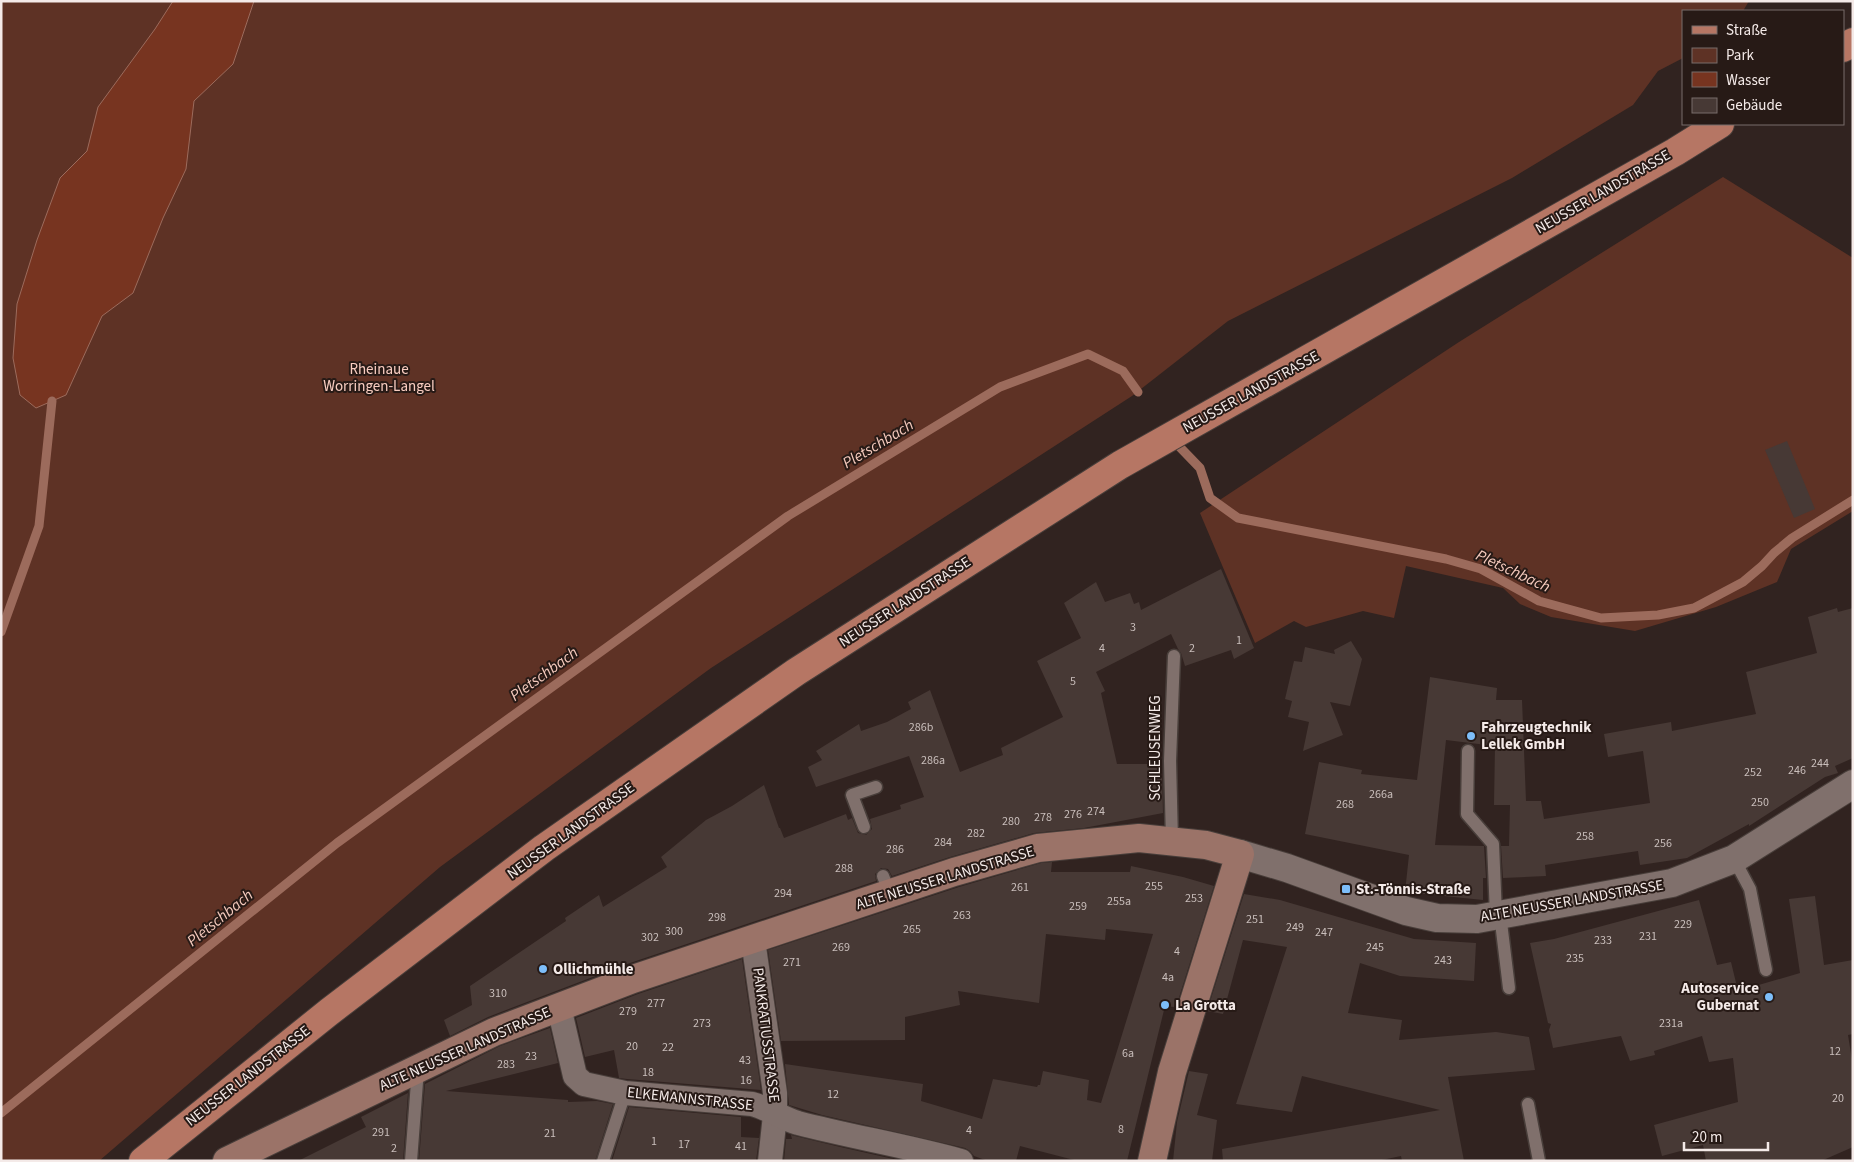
<svg xmlns="http://www.w3.org/2000/svg" width="1854" height="1162" font-family="'Source Sans 3',sans-serif">
  <style>
    .green { fill: #5e3225 }
    .water { fill: #773420; stroke: #9c6b5c }
    .lines { fill: none; stroke-linecap: round; stroke-linejoin: round }
    .stream { stroke: #9c6b5c; stroke-width: 9 }
    .building { fill: #473935 }
    .service-casing { stroke: #483e3a; stroke-width: 15 }
    .minor-casing { stroke: #483e3a; stroke-width: 26 }
    .tertiary-casing { stroke: #483e3a; stroke-width: 30 }
    .secondary-casing { stroke: #483e3a; stroke-width: 30 }
    .primary-casing { stroke: #483e3a; stroke-width: 30 }
    .service { stroke: #80706c; stroke-width: 12 }
    .minor { stroke: #80706c; stroke-width: 24 }
    .tertiary { stroke: #80706c; stroke-width: 28 }
    .secondary { stroke: #9b7368; stroke-width: 28 }
    .primary { stroke: #b67664; stroke-width: 28 }
    .poi-dot { fill: #7dbef9; stroke: #271a16; stroke-width: 2 }
    .labels { text-anchor: middle; dominant-baseline: central; stroke-width: 4; stroke-linejoin: round; paint-order: stroke }
    .number-label { font-size: 12px; fill: #c9bebb }
    .street-label { font-size: 15px; fill: #f4eae8; stroke: #271a16 }
    .park-label { font-size: 15px; fill: #f9cdc1; stroke: #271a16 }
    .poi-label { font-size: 15px; font-weight: bold; fill: #f4eae8; stroke: #271a16; text-anchor: start }
    .water-label { font-size: 16px; font-style: italic; fill: #f5cabd; stroke: #271a16 }
  </style>
  <rect width="100%" height="100%" fill="#312320"/>
  <g class="green">
    <path d="M1,1H1749L1743,11H1683V58L1658,71L1633,105L1512,178L1228,321L1132,396L711,668L440,867L99,1161H1Z"/>
    <path d="M1723,177L1853,258V511L1791,549L1777,582L1716,607L1635,631L1551,617L1520,604L1503,588L1406,566L1394,618L1363,611L1306,627L1294,621L1255,643L1200,513L1459,342Z"/>
  </g>
  <path class="water" d="M173,1H254L233,64L194,101L186,169L163,218L133,293L102,316L66,395L36,408L20,395L13,358L17,304L37,240L60,178L87,151L98,107L155,29Z"/>
  <g class="lines">
    <g class="stream">
      <path d="M1172,439L1200,468L1210,498L1238,518L1446,559L1481,569L1539,601L1601,618L1658,615L1694,608L1743,582L1762,566L1774,553L1792,538L1853,500"/>
      <path d="M1,632L39,526L52,401"/>
      <path d="M1,1113L337,843L788,516L1000,387L1088,354L1123,371L1138,392"/>
    </g>
  </g>
  <g class="building">
    <path d="M1787,441L1815,509L1794,518L1765,450Z"/>
    <path d="M1221,569L1254,648L1234,659L1231,650L1185,666L1181,653L1178,649L1171,634L1096,672L1105,691L1101,693L1117,764H1162L1163,813L1084,828L1034,833L950,857L892,876L888,869L881,868L875,874L876,881L627,964L488,1017L450,1036L444,1020L472,1005L470,986L566,921L565,918L599,895L603,907L667,867L661,857L706,820L732,806L764,785L779,828H780L784,838L846,814L848,820L852,818L858,833L866,835L872,829L870,819L901,809L900,805L924,797L909,756L816,787L808,767L822,760L816,751L859,724L861,731L887,722L911,709L908,702L930,690L960,772L1003,755L1001,748L1063,717L1037,661L1081,638L1064,603L1096,582L1105,602L1130,593L1134,604L1139,602L1141,610Z"/>
    <path d="M1837,608L1838,612L1853,608V758L1835,766L1838,773L1825,777L1749,826V824L1687,858L1640,865L1638,851L1545,865L1546,876L1503,878L1501,846H1509L1510,805H1494L1495,746L1446,740L1435,845L1484,846L1486,878H1483V900L1405,892L1409,855L1305,834L1319,762L1362,770L1361,774L1417,780L1430,677L1497,688L1496,700H1522L1526,801H1541L1544,819L1650,803L1643,751L1608,757L1604,734L1671,722L1672,731L1756,714L1746,672L1817,653L1808,617Z"/>
    <path d="M1351,641L1362,659L1350,706L1330,702L1343,735L1303,751L1309,722L1288,717L1292,701L1285,699L1294,661L1302,662L1305,647L1335,654L1334,650Z"/>
    <path d="M1052,862L1051,872H1130L1131,866L1183,877L1214,886L1177,1004H1175L1174,1007L1165,1006L1127,1161H1078L1020,1146L1016,1161H988L974,1156L970,1151L965,1148L822,1115L789,1105L785,1064L923,1084L921,1101L982,1119L993,1079L1037,1087L1038,1085H1040L1043,1071L1089,1080L1087,1100L1101,1103L1153,934L1106,929L1105,940L1046,934L1039,1003L958,991L960,1005L905,1017V1040L781,1041L768,950L959,887L1041,863Z"/>
    <path d="M1244,894L1280,900L1414,939L1476,943L1474,981L1400,976L1360,963L1348,1013L1402,1020L1399,1040L1496,1032L1529,1037L1535,1070L1448,1077L1464,1161H1402L1401,1156L1377,1161H1223L1222,1149L1440,1110L1302,1076L1292,1112L1236,1104L1287,947L1243,940L1223,1014L1207,1011Z"/>
    <path d="M1815,896L1824,965L1853,960V1034L1848,1035L1853,1066V1147L1821,1161H1706L1703,1145L1662,1156L1654,1125L1738,1102L1733,1058L1709,1062L1702,1036L1654,1051L1655,1055L1630,1061L1621,1036L1553,1048L1549,1030L1551,1024L1548,1023L1530,943L1554,939L1699,900L1717,965L1731,962L1738,991L1800,973L1789,899Z"/>
    <path d="M742,959L761,1090L627,1079L619,1078L614,1050L585,1057L576,1018L638,994Z"/>
    <path d="M550,1028L558,1063L446,1091L568,1100V1102L597,1101L613,1104L595,1161H419L425,1084L500,1046Z"/>
    <path d="M1189,1071L1208,1074L1197,1115L1217,1120L1212,1161H1173L1177,1122Z"/>
    <path d="M408,1093L403,1161H298L366,1127L361,1117Z"/>
    <path d="M629,1107L741,1117V1137L759,1138L756,1161H612Z"/>
    <path d="M791,1135L836,1146L902,1161H784L786,1139H792Z"/>
  </g>
  <g class="lines">
    <g class="service-casing">
      <g id="service">
        <path d="M1468,751L1467,814L1493,844L1496,915"/>
        <path d="M864,827L852,795L876,787"/>
        <path d="M1172,840L1170,761L1174,656"/>
        <path d="M1734,859L1750,889L1766,970"/>
        <path d="M883,876L890,894"/>
        <path d="M1500,914L1509,988"/>
        <path d="M1528,1104L1539,1161"/>
        <path d="M411,1161L418,1069"/>
        <path d="M603,1161L625,1093"/>
      </g>
    </g>
    <g class="minor-casing">
      <g id="minor">
        <path d="M753,940L775,1093V1115L770,1161"/>
        <path d="M559,1007L575,1076L584,1084L625,1093L752,1104C768,1108 781,1118 798,1123C852,1137 907,1146 961,1161"/>
      </g>
    </g>
    <g class="tertiary-casing">
      <path id="tertiary" d="M1240,854L1287,868L1406,911L1437,918L1477,919L1672,883L1734,859L1853,784"/>
    </g>
    <g class="secondary-casing">
      <path id="secondary" d="M227,1161L494,1032L633,979L954,872L1038,848L1139,838L1206,845L1240,854L1172,1072L1152,1161"/>
    </g>
    <g class="primary-casing">
      <g id="primary">
        <path d="M1843,48L1853,42"/>
        <path d="M143,1161L329,1012L544,848L796,672L1120,465L1675,152L1720,124"/>
      </g>
    </g>
    <use href="#service" class="service"/>
    <use href="#minor" class="minor"/>
    <use href="#tertiary" class="tertiary"/>
    <use href="#secondary" class="secondary"/>
    <use href="#primary" class="primary"/>
  </g>
  <g class="poi-dot">
    <circle cx="1471" cy="736" r="5"/>
    <rect x="1341" y="884" width="10" height="10" rx="2.5"/>
    <circle cx="543" cy="969" r="5"/>
    <circle cx="1769" cy="997" r="5"/>
    <circle cx="1165" cy="1005" r="5"/>
  </g>
  <g class="labels">
    <g class="number-label">
      <text x="1133" y="627">3</text>
      <text x="1239" y="640">1</text>
      <text x="1102" y="648">4</text>
      <text x="1192" y="648">2</text>
      <text x="1073" y="681">5</text>
      <text x="921" y="727">286b</text>
      <text x="933" y="760">286a</text>
      <text x="1820" y="763">244</text>
      <text x="1797" y="770">246</text>
      <text x="1753" y="772">252</text>
      <text x="1381" y="794">266a</text>
      <text x="1760" y="802">250</text>
      <text x="1345" y="804">268</text>
      <text x="1096" y="811">274</text>
      <text x="1073" y="814">276</text>
      <text x="1043" y="817">278</text>
      <text x="1011" y="821">280</text>
      <text x="976" y="833">282</text>
      <text x="1585" y="836">258</text>
      <text x="943" y="842">284</text>
      <text x="1663" y="843">256</text>
      <text x="895" y="849">286</text>
      <text x="844" y="868">288</text>
      <text x="1154" y="886">255</text>
      <text x="1020" y="887">261</text>
      <text x="783" y="893">294</text>
      <text x="1194" y="898">253</text>
      <text x="1119" y="901">255a</text>
      <text x="1078" y="906">259</text>
      <text x="962" y="915">263</text>
      <text x="717" y="917">298</text>
      <text x="1255" y="919">251</text>
      <text x="1683" y="924">229</text>
      <text x="1295" y="927">249</text>
      <text x="912" y="929">265</text>
      <text x="674" y="931">300</text>
      <text x="1324" y="932">247</text>
      <text x="1648" y="936">231</text>
      <text x="650" y="937">302</text>
      <text x="1603" y="940">233</text>
      <text x="841" y="947">269</text>
      <text x="1375" y="947">245</text>
      <text x="1177" y="951">4</text>
      <text x="1575" y="958">235</text>
      <text x="1443" y="960">243</text>
      <text x="792" y="962">271</text>
      <text x="1168" y="977">4a</text>
      <text x="498" y="993">310</text>
      <text x="656" y="1003">277</text>
      <text x="628" y="1011">279</text>
      <text x="702" y="1023">273</text>
      <text x="1671" y="1023">231a</text>
      <text x="632" y="1046">20</text>
      <text x="668" y="1047">22</text>
      <text x="1835" y="1051">12</text>
      <text x="1128" y="1053">6a</text>
      <text x="531" y="1056">23</text>
      <text x="745" y="1060">43</text>
      <text x="506" y="1064">283</text>
      <text x="648" y="1072">18</text>
      <text x="746" y="1080">16</text>
      <text x="833" y="1094">12</text>
      <text x="1838" y="1098">20</text>
      <text x="1121" y="1129">8</text>
      <text x="969" y="1130">4</text>
      <text x="381" y="1132">291</text>
      <text x="550" y="1133">21</text>
      <text x="654" y="1141">1</text>
      <text x="684" y="1144">17</text>
      <text x="741" y="1146">41</text>
      <text x="394" y="1148">2</text>
    </g>
    <g class="street-label">
      <text transform="translate(1603 192) rotate(-30)">NEUSSER LANDSTRASSE</text>
      <text transform="translate(1251 392) rotate(-29)">NEUSSER LANDSTRASSE</text>
      <text transform="translate(905 602) rotate(-33)">NEUSSER LANDSTRASSE</text>
      <text transform="translate(1155 748) rotate(-90)">SCHLEUSENWEG</text>
      <text transform="translate(571 831) rotate(-36)">NEUSSER LANDSTRASSE</text>
      <text transform="translate(945 878) rotate(-17)">ALTE NEUSSER LANDSTRASSE</text>
      <text transform="translate(1572 901) rotate(-10)">ALTE NEUSSER LANDSTRASSE</text>
      <text transform="translate(766 1035) rotate(83)">PANKRATIUSSTRASSE</text>
      <text transform="translate(465 1049) rotate(-24)">ALTE NEUSSER LANDSTRASSE</text>
      <text transform="translate(248 1076) rotate(-38)">NEUSSER LANDSTRASSE</text>
      <text transform="translate(690 1099) rotate(6)">ELKEMANNSTRASSE</text>
    </g>
    <g class="park-label">
      <text x="379" y="369">Rheinaue<tspan x="379" dy="17">Worringen-Langel</tspan></text>
    </g>
    <g class="poi-label">
      <text x="1481" y="727">Fahrzeugtechnik<tspan x="1481" dy="17">Lellek GmbH</tspan></text>
      <text x="1356" y="889">St.-Tönnis-Straße</text>
      <text x="553" y="969">Ollichmühle</text>
      <text x="1759" y="988" text-anchor="end">Autoservice<tspan x="1759" dy="17">Gubernat</tspan></text>
      <text x="1175" y="1005">La Grotta</text>
    </g>
    <g class="water-label">
      <text transform="translate(878 444) rotate(-31)">Pletschbach</text>
      <text transform="translate(1513 571) rotate(25)">Pletschbach</text>
      <text transform="translate(544 674) rotate(-36)">Pletschbach</text>
      <text transform="translate(220 918) rotate(-39)">Pletschbach</text>
    </g>
  </g>
  <rect width="1854" height="1162" fill="none" stroke="#f4eae8" stroke-width="5"/>
  <rect x="1682" y="10" width="162" height="115" fill="#271a16" stroke="#796d6a"/>
  <rect x="1692" y="26" width="25" height="8" fill="#b67664" stroke="#796d6a"/>
  <text x="1726" y="35" font-size="15" fill="#f4eae8">Straße</text>
  <rect x="1692" y="48" width="25" height="15" fill="#5e3225" stroke="#796d6a"/>
  <text x="1726" y="60" font-size="15" fill="#f4eae8">Park</text>
  <rect x="1692" y="72" width="25" height="15" fill="#773420" stroke="#796d6a"/>
  <text x="1726" y="85" font-size="15" fill="#f4eae8">Wasser</text>
  <rect x="1692" y="98" width="25" height="15" fill="#473935" stroke="#796d6a"/>
  <text x="1726" y="110" font-size="15" fill="#f4eae8">Gebäude</text>
  <path d="M1684 1142v8h84v-8" fill="none" stroke="#f4eae8" stroke-width="2.5"/>
  <text x="1692" y="1142" font-size="15" fill="#f4eae8" stroke="#271a16" stroke-width="4" paint-order="stroke">20 m</text>
</svg>
